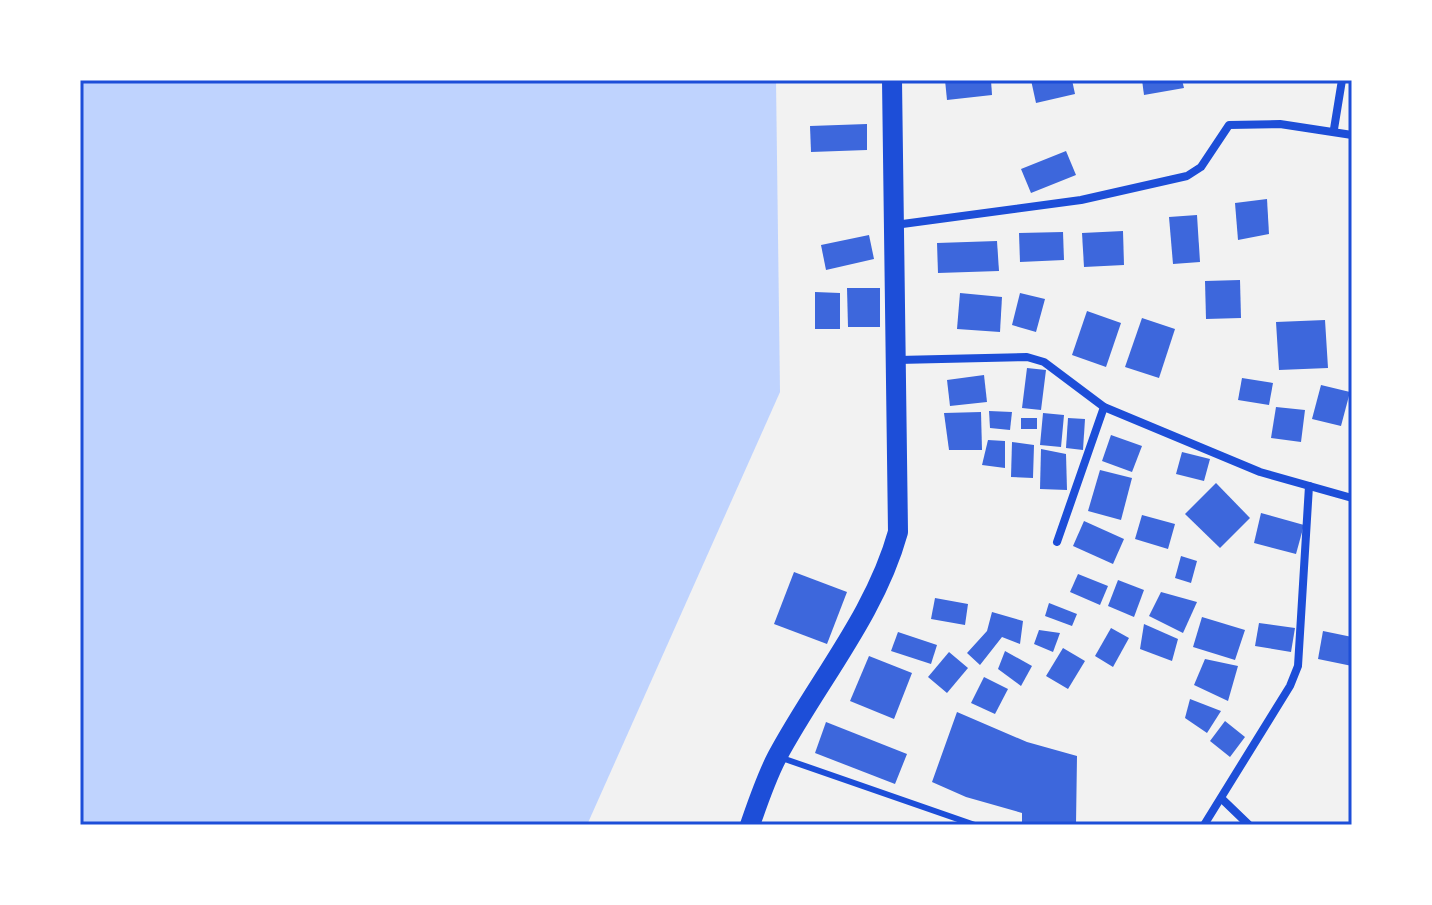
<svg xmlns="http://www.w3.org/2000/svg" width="1432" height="905" font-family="Roboto,sans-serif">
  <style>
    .water { fill: #bfd3fe }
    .building { fill: #3d67dc }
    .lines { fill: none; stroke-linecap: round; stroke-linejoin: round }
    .service { stroke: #1d4ed8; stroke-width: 6 }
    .minor { stroke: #1d4ed8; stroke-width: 8 }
    .trunk { stroke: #1d4ed8; stroke-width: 20 }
    .neatline { fill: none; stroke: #1d4ed8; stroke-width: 3 }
  </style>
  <rect width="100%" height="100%" fill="#f2f2f2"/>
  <path class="water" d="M80,80H776L780,392L587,825H80Z"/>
  <g class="building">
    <path d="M945,80H991L992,95L947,100Z"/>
    <path d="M1031,80H1072L1075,94L1036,103Z"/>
    <path d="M1142,80H1182L1184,88L1144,95Z"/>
    <path d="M867,124V150L811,152L810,126Z"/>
    <path d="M1066,151L1076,175L1031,193L1021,169Z"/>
    <path d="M1267,199L1269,234L1238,240L1235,203Z"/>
    <path d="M1197,215L1200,262L1173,264L1169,217Z"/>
    <path d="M1123,231L1124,265L1084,267L1082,233Z"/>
    <path d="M1063,232L1064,260L1020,262L1019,233Z"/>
    <path d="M869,235L874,259L826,270L821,245Z"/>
    <path d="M997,241L999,271L938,273L937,243Z"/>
    <path d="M1240,280L1241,318L1206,319L1205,281Z"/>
    <path d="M847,288H880V327H848Z"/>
    <path d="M815,292L840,293V329H815Z"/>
    <path d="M960,293L1002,297L1000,332L957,329Z"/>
    <path d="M1020,293L1045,299L1036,332L1012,325Z"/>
    <path d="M1087,311L1121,323L1106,367L1072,355Z"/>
    <path d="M1142,318L1175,329L1159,378L1125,367Z"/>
    <path d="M1325,320L1328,368L1279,370L1276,322Z"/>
    <path d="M1027,368L1046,370L1041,410L1022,408Z"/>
    <path d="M984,375L987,402L950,406L947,380Z"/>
    <path d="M1242,378L1273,383L1269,405L1238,400Z"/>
    <path d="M1321,385L1350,392L1341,426L1312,419Z"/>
    <path d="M1276,407L1305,410L1301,442L1271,438Z"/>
    <path d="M989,411L1012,412L1010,430L990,428Z"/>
    <path d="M981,412L982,450H949L944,413Z"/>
    <path d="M1043,413L1064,415L1061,447L1040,445Z"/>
    <rect x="1021" y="418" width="16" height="11"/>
    <path d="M1068,418L1085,419L1083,450L1066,448Z"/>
    <path d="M1111,435L1142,446L1132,472L1102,461Z"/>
    <path d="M988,440L1005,441V468L982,465Z"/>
    <path d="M1012,442L1034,445L1033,478L1011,477Z"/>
    <path d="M1041,449L1066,454L1067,490L1040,489Z"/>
    <path d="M1182,452L1210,459L1204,481L1176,474Z"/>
    <path d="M1100,470L1132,478L1121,520L1088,511Z"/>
    <path d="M1216,483L1250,518L1220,548L1185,514Z"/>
    <path d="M1261,513L1304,525L1296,554L1254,543Z"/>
    <path d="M1142,515L1175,524L1168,549L1135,539Z"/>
    <path d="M1084,521L1124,539L1113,564L1073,546Z"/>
    <path d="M1181,556L1197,561L1191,583L1175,578Z"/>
    <path d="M794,572L847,592L827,644L774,624Z"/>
    <path d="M1078,574L1108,586L1100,605L1070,592Z"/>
    <path d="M1118,580L1144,590L1134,617L1108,606Z"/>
    <path d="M1161,592L1197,602L1183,633L1149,616Z"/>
    <path d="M935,598L968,604L965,625L931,619Z"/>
    <path d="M1049,603L1077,614L1072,626L1045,616Z"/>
    <path d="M992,612L1023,621L1020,644L1002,637L980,665L967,653L987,631Z"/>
    <path d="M1202,617L1245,630L1235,660L1193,647Z"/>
    <path d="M1259,623L1295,628L1291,652L1255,646Z"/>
    <path d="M1144,624L1178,639L1172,661L1140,649Z"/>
    <path d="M1111,628L1129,638L1113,667L1095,656Z"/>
    <path d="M1039,630L1060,633L1053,652L1034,644Z"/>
    <path d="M1323,631L1352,637V666L1318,659Z"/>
    <path d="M898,632L937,645L931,664L891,651Z"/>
    <path d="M1063,648L1085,661L1068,689L1046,676Z"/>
    <path d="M1005,651L1032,666L1021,686L998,669Z"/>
    <path d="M949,652L968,668L947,693L928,677Z"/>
    <path d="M869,656L912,673L894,719L850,701Z"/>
    <path d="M1205,659L1238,666L1228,701L1194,685Z"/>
    <path d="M984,677L1008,689L995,714L971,703Z"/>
    <path d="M1190,699L1221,711L1207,733L1185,718Z"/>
    <path d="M957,712L1027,742L1077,756L1076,825H1022V813L966,797L932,782Z"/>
    <path d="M1225,721L1245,737L1230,757L1210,741Z"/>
    <path d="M826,722L907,754L895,784L815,753Z"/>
  </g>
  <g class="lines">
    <path class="service" d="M782,758L975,825"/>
    <g class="minor">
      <path d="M1334,129L1342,80"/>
      <path d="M895,225L1081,200L1187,176L1201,167L1229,125L1280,124L1352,135"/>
      <path d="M898,360L1027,357L1044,362L1104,407L1260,472L1352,498"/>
      <path d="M1057,542L1104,407"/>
      <path d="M1222,799L1249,825"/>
      <path d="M1204,825L1290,686L1298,666L1309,486"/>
    </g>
    <path class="trunk" d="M750,825C758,802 766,778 777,757C817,682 875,615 898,532L892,80"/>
  </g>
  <rect width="1432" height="905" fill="none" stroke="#ffffff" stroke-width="164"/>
  <rect x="82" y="82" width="1268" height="741" class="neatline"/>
</svg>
